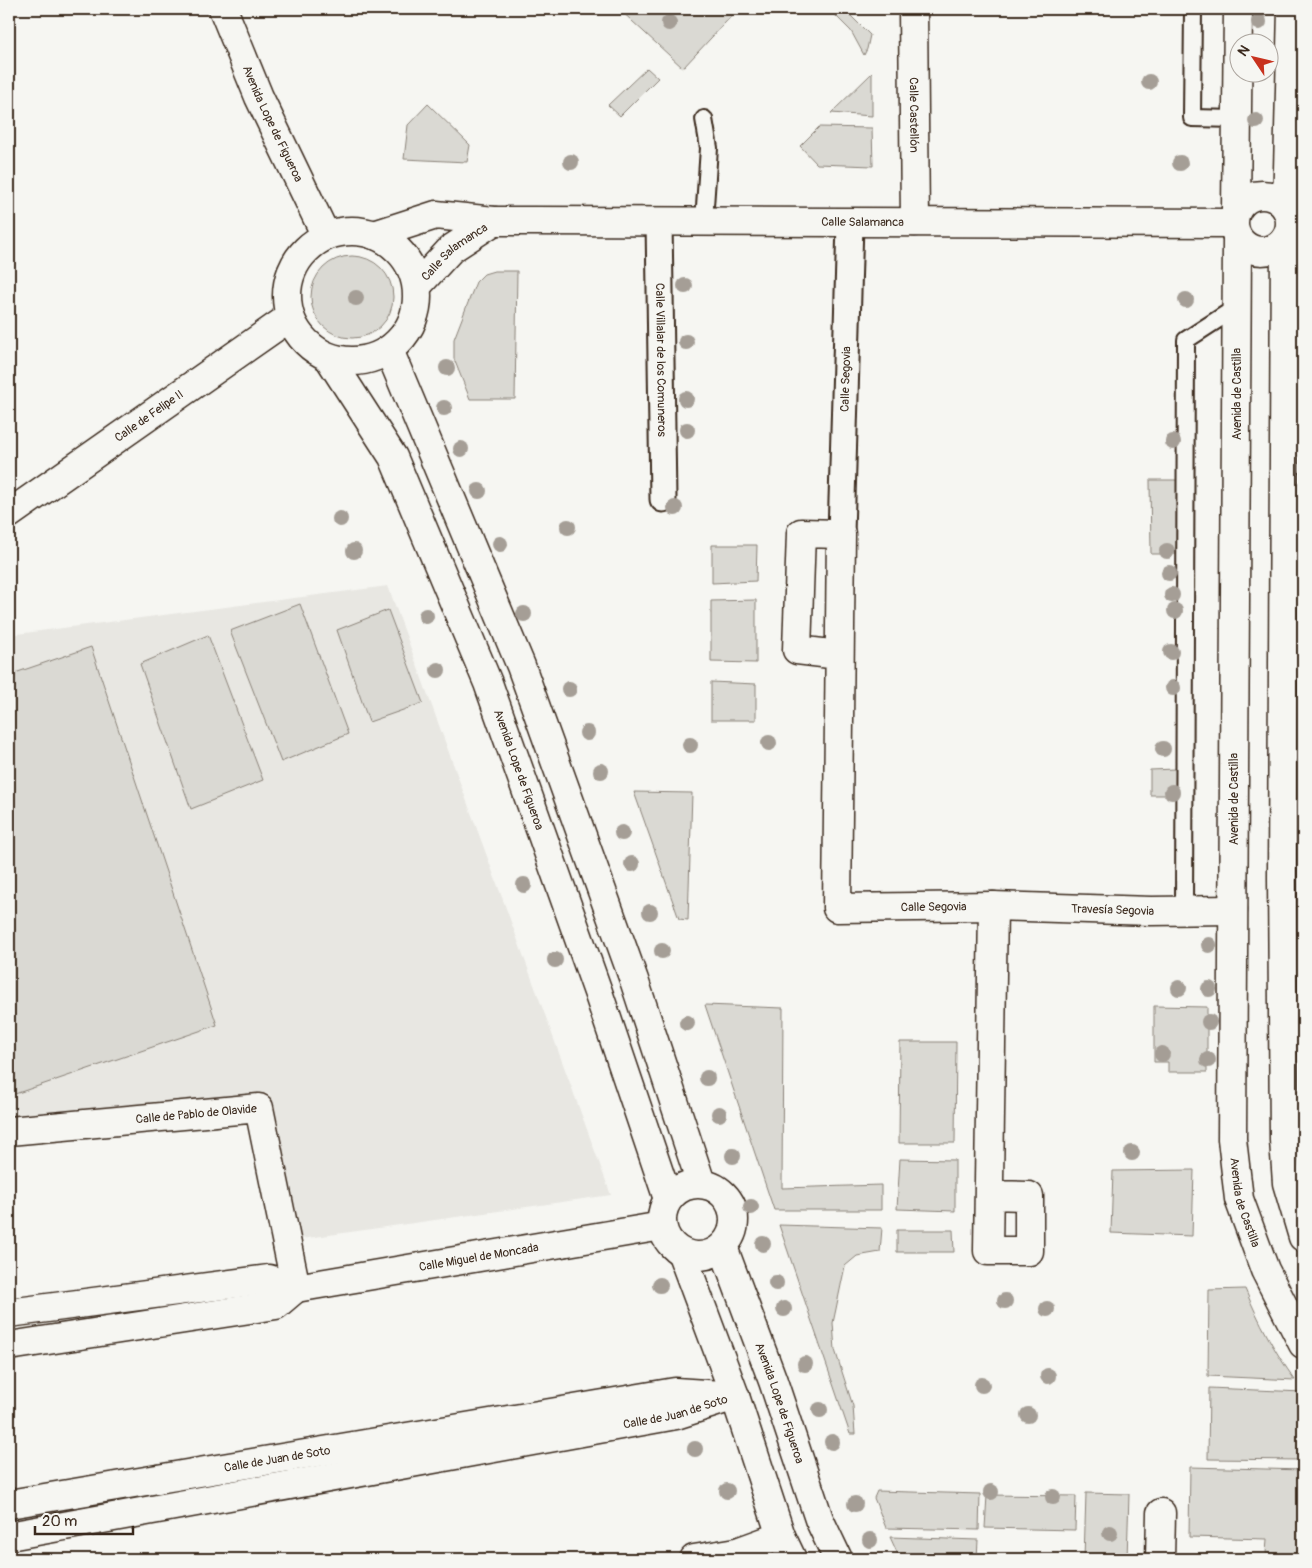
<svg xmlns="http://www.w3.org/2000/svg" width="1312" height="1568" font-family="Pangolin,sans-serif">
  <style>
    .built { fill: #e8e7e2 }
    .green { fill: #dad9d3; stroke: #8a8278 }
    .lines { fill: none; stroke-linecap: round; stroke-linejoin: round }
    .service-casing { stroke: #3b2a1e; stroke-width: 20 }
    .pedestrian-casing { stroke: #3b2a1e; stroke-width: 29 }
    .minor-casing { stroke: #3b2a1e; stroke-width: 31 }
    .service { stroke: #f6f6f2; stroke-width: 16 }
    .pedestrian { stroke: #f6f6f2; stroke-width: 25 }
    .minor { stroke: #f6f6f2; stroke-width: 28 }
    .tree { fill: #a59e96 }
    .labels { text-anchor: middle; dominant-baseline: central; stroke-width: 4; stroke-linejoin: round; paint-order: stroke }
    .street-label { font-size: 12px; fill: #3b2a1e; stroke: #f6f6f2 }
  </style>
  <rect width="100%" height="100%" fill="#f6f6f2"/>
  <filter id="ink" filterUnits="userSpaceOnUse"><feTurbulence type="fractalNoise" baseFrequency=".02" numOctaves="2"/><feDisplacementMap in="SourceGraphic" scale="10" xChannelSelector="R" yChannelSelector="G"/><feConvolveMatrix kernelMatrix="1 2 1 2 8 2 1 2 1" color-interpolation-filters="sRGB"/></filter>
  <g filter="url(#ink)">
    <path class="built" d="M388,586L611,1195L301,1239L269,1093L9,1125V635Z"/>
    <g class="green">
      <path d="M619,9H738L683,68Z"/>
      <path d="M829,9H844L870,35L867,49L864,55L851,31Z"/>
      <path d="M647,68L658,78L620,116L608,105Z"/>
      <path d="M872,73V116L831,113Z"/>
      <path d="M428,104L470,145L467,162L404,159L408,125Z"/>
      <path d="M819,127L872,128L873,166L817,164L800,146Z"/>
      <circle cx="352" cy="297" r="41"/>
      <path d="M494,271H517L515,399H470L454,359V339L476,282L484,274Z"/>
      <path d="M1150,480H1178V554H1151Z"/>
      <path d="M712,545H757L756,581L712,583Z"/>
      <path d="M756,600V663L711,662V601Z"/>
      <path d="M300,604L348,734L281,762L230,631Z"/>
      <path d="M388,610L423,703L369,722L337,630Z"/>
      <path d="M208,635L263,780L191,809L140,664Z"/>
      <path d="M91,647L217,1025L9,1096V675Z"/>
      <path d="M711,682L756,684V720H711Z"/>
      <path d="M1176,769V795H1150V770Z"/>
      <path d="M634,792L692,793L688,920L679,919Z"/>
      <path d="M705,1005L783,1008L782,1188L881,1185V1210H774Z"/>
      <path d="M1154,1006L1207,1007V1072H1168V1062H1154Z"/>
      <path d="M900,1042H956L955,1143H899Z"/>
      <path d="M900,1159L955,1160V1211L897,1209Z"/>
      <path d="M1194,1170L1192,1236L1111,1233L1113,1171Z"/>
      <path d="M779,1225L882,1228L880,1252L857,1256L845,1266L833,1323L835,1350L853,1406L855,1434H850Z"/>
      <path d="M897,1230H953L954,1252H897Z"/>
      <path d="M1245,1289C1259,1322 1274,1351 1295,1380L1208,1376L1209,1290Z"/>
      <path d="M1209,1388L1303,1392V1460L1208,1459Z"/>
      <path d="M1190,1467L1303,1470V1554L1266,1553L1267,1539L1189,1537Z"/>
      <path d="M877,1491L980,1494L979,1530L886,1528L874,1498Z"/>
      <path d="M1086,1493L1129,1494L1127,1559H1084Z"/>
      <path d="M987,1495L1076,1496L1075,1530L985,1528Z"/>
      <path d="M890,1537L978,1540L977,1559H900Z"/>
    </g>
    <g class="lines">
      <g class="service-casing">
        <g id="service">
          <path d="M1193,9L1192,118L1237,119"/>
          <path d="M704,119L709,148L704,221"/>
          <path d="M1184,910L1186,340L1237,307"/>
        </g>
      </g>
      <g class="pedestrian-casing">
        <g id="pedestrian">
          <path id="s1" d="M659,221L663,499"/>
          <path id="s2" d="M841,534L850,224"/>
        </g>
      </g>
      <g class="minor-casing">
        <g id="minor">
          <path id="s3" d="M223,9L259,97L326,236"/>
          <path id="s4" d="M913,9L915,222"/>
          <circle cx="1262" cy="223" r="28"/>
          <path d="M1236,210L1238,9"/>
          <path d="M1287,210L1292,9"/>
          <circle cx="352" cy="296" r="65"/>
          <path id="s5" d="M374,235L436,215L494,221H531L1233,223"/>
          <path id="s6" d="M1237,239L1232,1139L1239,1199L1265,1270L1303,1344"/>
          <path d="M1285,239L1282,878L1284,1140L1287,1183L1303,1237"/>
          <path id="s7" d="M417,286L451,249L494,221"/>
          <path d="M389,350L521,666L634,980L701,1183"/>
          <path id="s8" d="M329,358L393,457L488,683L598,992L668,1199"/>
          <path id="s9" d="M9,514L290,317"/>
          <path id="s10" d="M839,655L797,650L801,533L841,534L837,908L993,906L1151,911L1233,910"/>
          <path id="s11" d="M9,1131L259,1108L296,1288"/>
          <circle cx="698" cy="1220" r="36"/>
          <path d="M989,1195L1029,1196V1251H988L993,906"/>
          <path id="s12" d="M723,1247L773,1381L819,1519L838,1559"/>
          <path d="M682,1254L735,1396L781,1536L792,1559"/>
          <path id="s13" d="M9,1313L269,1279L296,1288L662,1226"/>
          <path d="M9,1346L276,1305L296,1288"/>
          <path id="s14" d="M9,1504L675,1392L721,1395"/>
          <path id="s15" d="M9,1536L676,1415L735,1396"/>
          <path d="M694,1559L737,1552L781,1536"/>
          <path d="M1160,1559L1161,1513"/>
        </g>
      </g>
      <use href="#service" class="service"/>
      <use href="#pedestrian" class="pedestrian"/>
      <use href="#minor" class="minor"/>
    </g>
    <g class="tree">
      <circle cx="1259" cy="22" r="8"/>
      <circle cx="669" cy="23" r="8"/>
      <circle cx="1149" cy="82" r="8"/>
      <circle cx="1256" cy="121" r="8"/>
      <circle cx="571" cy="162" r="8"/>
      <circle cx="1180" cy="163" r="8"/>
      <circle cx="685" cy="286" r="8"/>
      <circle cx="356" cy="298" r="8"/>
      <circle cx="1186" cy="300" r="8"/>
      <circle cx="686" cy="342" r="8"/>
      <circle cx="447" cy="368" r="8"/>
      <circle cx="686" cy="399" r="8"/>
      <circle cx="444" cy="408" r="8"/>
      <circle cx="687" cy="430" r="8"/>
      <circle cx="1173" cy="442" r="8"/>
      <circle cx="461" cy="449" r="8"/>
      <circle cx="479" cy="491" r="8"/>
      <circle cx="675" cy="508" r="8"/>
      <circle cx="340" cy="519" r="8"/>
      <circle cx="568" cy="527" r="8"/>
      <circle cx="500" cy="544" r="8"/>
      <circle cx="354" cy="551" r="8"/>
      <circle cx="1167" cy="551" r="8"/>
      <circle cx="1169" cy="573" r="8"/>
      <circle cx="1172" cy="595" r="8"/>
      <circle cx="1175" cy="611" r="8"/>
      <circle cx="524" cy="614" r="8"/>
      <circle cx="426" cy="616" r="8"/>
      <circle cx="1171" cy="652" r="8"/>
      <circle cx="438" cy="670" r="8"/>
      <circle cx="1173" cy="688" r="8"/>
      <circle cx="569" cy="689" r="8"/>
      <circle cx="587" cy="733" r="8"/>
      <circle cx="769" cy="743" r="8"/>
      <circle cx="690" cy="745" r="8"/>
      <circle cx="1163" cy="749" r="8"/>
      <circle cx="601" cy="771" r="8"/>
      <circle cx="1172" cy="792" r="8"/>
      <circle cx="622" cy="833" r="8"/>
      <circle cx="632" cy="864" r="8"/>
      <circle cx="524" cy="885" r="8"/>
      <circle cx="650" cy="912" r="8"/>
      <circle cx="1209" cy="945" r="8"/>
      <circle cx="662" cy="951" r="8"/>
      <circle cx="555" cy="960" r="8"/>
      <circle cx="1179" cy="988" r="8"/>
      <circle cx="1209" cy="989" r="8"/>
      <circle cx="1209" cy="1022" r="8"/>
      <circle cx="687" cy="1023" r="8"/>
      <circle cx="1162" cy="1054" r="8"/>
      <circle cx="1208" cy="1060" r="8"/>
      <circle cx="707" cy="1078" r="8"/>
      <circle cx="719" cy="1114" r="8"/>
      <circle cx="1132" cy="1153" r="8"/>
      <circle cx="733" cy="1156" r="8"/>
      <circle cx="751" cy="1207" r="8"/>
      <circle cx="763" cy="1244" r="8"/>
      <circle cx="776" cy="1283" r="8"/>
      <circle cx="660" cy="1285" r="8"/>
      <circle cx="1005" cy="1301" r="8"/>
      <circle cx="784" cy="1309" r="8"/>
      <circle cx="1047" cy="1309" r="8"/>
      <circle cx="805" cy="1364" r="8"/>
      <circle cx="1048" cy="1376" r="8"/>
      <circle cx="982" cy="1385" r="8"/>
      <circle cx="820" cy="1410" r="8"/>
      <circle cx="1028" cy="1415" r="8"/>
      <circle cx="832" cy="1442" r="8"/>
      <circle cx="695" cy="1449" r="8"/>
      <circle cx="727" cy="1491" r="8"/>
      <circle cx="991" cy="1492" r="8"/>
      <circle cx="1053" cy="1497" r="8"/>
      <circle cx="855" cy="1504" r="8"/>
      <circle cx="1110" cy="1533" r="8"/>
      <circle cx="870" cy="1540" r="8"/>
    </g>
  </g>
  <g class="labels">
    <g class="street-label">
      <text stroke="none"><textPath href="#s4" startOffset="106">Calle Castellón</textPath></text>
      <text stroke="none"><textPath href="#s3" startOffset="125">Avenida Lope de Figueroa</textPath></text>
      <text stroke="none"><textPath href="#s5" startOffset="492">Calle Salamanca</textPath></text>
      <text stroke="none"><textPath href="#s7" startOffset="51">Calle Salamanca</textPath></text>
      <text stroke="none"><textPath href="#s1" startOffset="139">Calle Villalar de los Comuneros</textPath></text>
      <text stroke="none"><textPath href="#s2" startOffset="155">Calle Segovia</textPath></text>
      <text transform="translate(1237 394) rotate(-90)">Avenida de Castilla</text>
      <text stroke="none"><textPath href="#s9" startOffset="171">Calle de Felipe II</textPath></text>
      <text stroke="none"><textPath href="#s8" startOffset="455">Avenida Lope de Figueroa</textPath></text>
      <text transform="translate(1234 799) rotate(-90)">Avenida de Castilla</text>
      <text stroke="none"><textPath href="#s10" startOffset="670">Calle Segovia</textPath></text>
      <text stroke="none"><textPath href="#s10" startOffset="849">Travesía Segovia</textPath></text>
      <text stroke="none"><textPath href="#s11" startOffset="188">Calle de Pablo de Olavide</textPath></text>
      <text stroke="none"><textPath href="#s6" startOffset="965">Avenida de Castilla</textPath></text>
      <text stroke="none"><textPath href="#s13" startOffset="476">Calle Miguel de Moncada</textPath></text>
      <text stroke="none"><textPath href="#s12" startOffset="166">Avenida Lope de Figueroa</textPath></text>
      <text stroke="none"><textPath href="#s15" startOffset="678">Calle de Juan de Soto</textPath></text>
      <text stroke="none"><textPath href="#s14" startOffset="272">Calle de Juan de Soto</textPath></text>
    </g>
  </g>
  <rect width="1312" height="1568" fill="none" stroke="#f6f6f2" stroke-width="30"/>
  <rect x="15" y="15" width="1282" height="1538" fill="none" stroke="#3b2a1e" stroke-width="2" filter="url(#ink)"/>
  <g transform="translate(1254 58) rotate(305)"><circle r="24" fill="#f6f6f2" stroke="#aba49d"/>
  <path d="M0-4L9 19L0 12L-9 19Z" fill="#c8321e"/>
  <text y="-8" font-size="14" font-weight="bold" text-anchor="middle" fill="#3b2a1e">N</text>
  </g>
  <path d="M35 1526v8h98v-8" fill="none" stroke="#3b2a1e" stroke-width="2.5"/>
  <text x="42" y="1526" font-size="15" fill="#3b2a1e" stroke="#f6f6f2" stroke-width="4" paint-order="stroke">20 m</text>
</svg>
